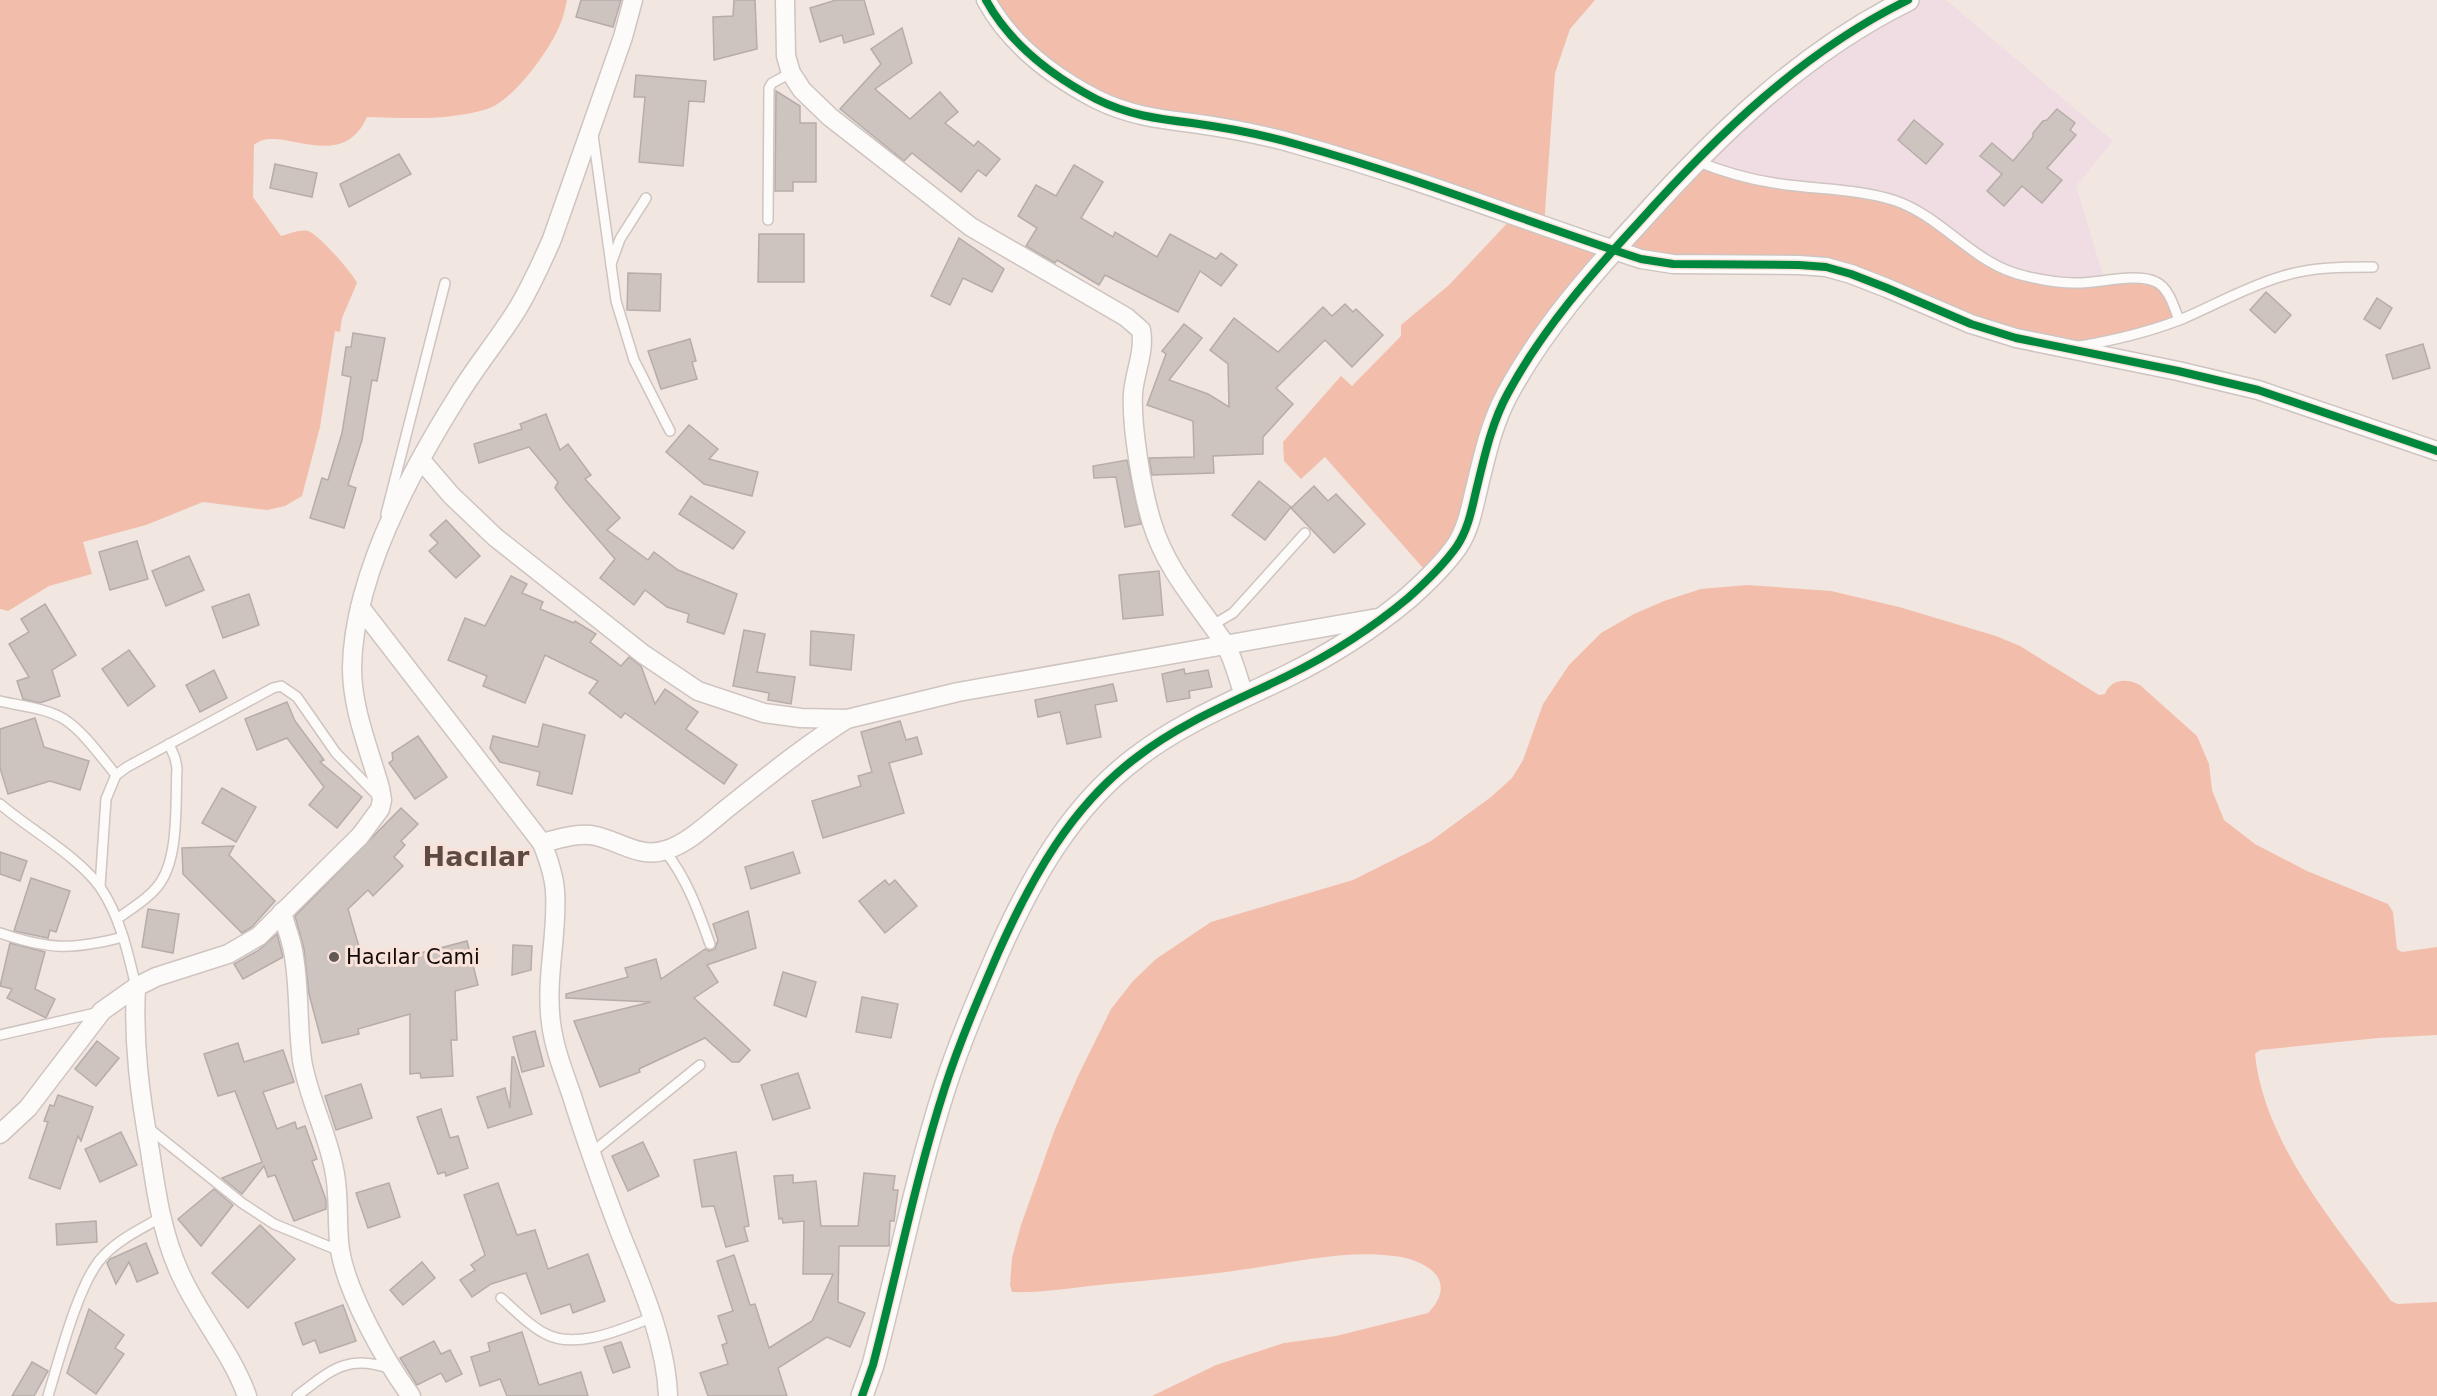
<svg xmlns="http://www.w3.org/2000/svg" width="2437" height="1396" font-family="'DejaVu Sans',sans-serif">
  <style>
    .industrial { fill: #efdde3 }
    .green { fill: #f2beab }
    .building { fill: #cdc4c0; stroke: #b6aca8; stroke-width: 1.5 }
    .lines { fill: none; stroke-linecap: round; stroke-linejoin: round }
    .service-casing { stroke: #cec4c0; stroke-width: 12 }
    .minor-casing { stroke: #cec4c0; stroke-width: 21 }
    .tertiary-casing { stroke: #cec4c0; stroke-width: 24 }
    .service { stroke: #fdfbfa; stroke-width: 9 }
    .minor { stroke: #fdfbfa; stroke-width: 18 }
    .tertiary { stroke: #fdfbfa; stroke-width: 21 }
    .cycleway-casing { stroke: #f9e2da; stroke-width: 11 }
    .cycleway { stroke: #00873e; stroke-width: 8 }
    .poi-dot { fill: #625855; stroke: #f9e2da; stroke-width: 2 }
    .labels { text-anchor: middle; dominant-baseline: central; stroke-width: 6; stroke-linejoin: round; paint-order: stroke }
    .poi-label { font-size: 21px; fill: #140c0a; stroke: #f9e2da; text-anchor: start }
    .district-label { font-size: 27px; font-weight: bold; fill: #5d4a43; stroke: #f9e2da }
  </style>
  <rect width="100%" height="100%" fill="#f2e6e1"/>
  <path class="industrial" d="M1908,0H1946L2113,141L2076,186L2105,282L2046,280L1775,183L1696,161L1734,122Z"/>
  <g class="green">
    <path d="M0,0H567C565,9 563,19 559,27C549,51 513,101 487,109C448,121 407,118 367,117C341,176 278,122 254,145L253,197L281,236C289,234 300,229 308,231C318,234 353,273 357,283L342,318L340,332L335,331L320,427L302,496L285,506L267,510L203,502L146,525L83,542L92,574L49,586L8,611L0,609Z"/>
    <path d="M986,0H1595L1570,29L1555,73L1544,226L1613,250L1696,161L1728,173L1895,201L1999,267L2046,280L2158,282L2179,320L2066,348L1851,274L1613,250L1506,395L1468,526L1431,577L1325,457L1301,479L1284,461L1283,442L1341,376L1352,386L1401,336V325L1449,285L1514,216L1193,123L1069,84Z"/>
    <path d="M1747,585L1831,591L1899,607L1996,636L2020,646L2099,695L2105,694C2111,679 2126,678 2140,685L2197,736L2209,764L2212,790L2224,820L2255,844L2307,871L2388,904L2393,912L2397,949L2402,952L2437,947V1035L2378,1038L2260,1050L2255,1054C2264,1145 2339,1229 2391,1301L2398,1304L2437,1302V1396H1152L1216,1365L1284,1343L1336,1336L1428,1313C1459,1281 1428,1260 1394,1256C1347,1250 1300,1261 1254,1268C1202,1276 1150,1280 1099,1285C1071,1288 1041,1293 1012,1292L1010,1285L1012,1258L1021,1225L1055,1129L1078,1076L1111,1009L1133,981L1156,959L1211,922L1353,880L1431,841L1491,797L1512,778L1523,760L1543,704L1569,665L1601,633L1634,614L1664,601L1701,589Z"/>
  </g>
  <g class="building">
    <path d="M581,0H621L613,27L576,17Z"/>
    <path d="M734,0H755L757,49L714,60L713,17L733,16Z"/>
    <path d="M836,0H864L874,34L844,43L842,35L820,42L810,8Z"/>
    <path d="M902,28L912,63L875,89L910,119L940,92L958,112L945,123L974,146L978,141L1000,159L986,176L978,170L961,192L912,153L904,161L840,109L881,64L871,49Z"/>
    <path d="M636,75L706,81L704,102L689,101L683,166L639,162L645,97H634Z"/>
    <path d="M776,91L800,106V123H816V182H793V191H775Z"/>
    <path d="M2057,109L2075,123L2070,130L2076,135L2047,168L2062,180L2042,203L2022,186L2004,206L1987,191L2002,174L1980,156L1992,143L2013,161L2033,137V133L2043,121L2047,120Z"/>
    <path d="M1914,120L1943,144L1926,164L1898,140Z"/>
    <path d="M399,154L411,174L349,207L340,184Z"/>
    <path d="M275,164L317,173L312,197L270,188Z"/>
    <path d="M1074,165L1103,182L1081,218L1113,237L1115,232L1157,257L1170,234L1216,259L1221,253L1237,265L1221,286L1200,271L1178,312L1105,275L1099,285L1057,260L1055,263L1026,246L1037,228L1018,216L1036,185L1056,196Z"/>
    <path d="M759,234H804V282H758Z"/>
    <path d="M959,238L1004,269L992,292L963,278L950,305L931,296Z"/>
    <path d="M628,273L661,274L660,311L627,310Z"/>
    <path d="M2266,292L2291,315L2275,333L2250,310Z"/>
    <path d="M2377,298L2392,308L2380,329L2364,319Z"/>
    <path d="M1345,304L1353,312L1356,309L1383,335L1352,367L1325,340L1276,388L1293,404L1263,437V454L1213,456L1214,473L1152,475L1149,458L1194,457L1193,421L1147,405L1166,354L1162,351L1184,324L1202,338L1169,380L1208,394L1229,407L1228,364L1210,350L1234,318L1278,352L1323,307L1332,316Z"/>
    <path d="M353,333L385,338L377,381L372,380L362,440L348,485L356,488L344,528L310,518L322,478L328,480L342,433L351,377L342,375L346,347H351Z"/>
    <path d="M690,339L696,361L692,362L697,379L661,389L648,351Z"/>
    <path d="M2423,344L2430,368L2393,379L2386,355Z"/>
    <path d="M546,414L560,450L568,444L591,475L585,479L620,518L607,530L648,560L654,552L678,570L737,594L724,634L687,622L689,614L667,607L645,590L634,605L600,578L615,559L565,501L555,488L558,482L529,447L479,463L474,444L522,429L520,424Z"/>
    <path d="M689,425L718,449L709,459L758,472L752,496L704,484L666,452Z"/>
    <path d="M1127,460L1141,524L1125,527L1116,477L1094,478L1093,466Z"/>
    <path d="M1259,481L1291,507L1265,540L1232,515Z"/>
    <path d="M1314,486L1328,501L1336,494L1365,524L1334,553L1291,508Z"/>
    <path d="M691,496L745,532L733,549L679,514Z"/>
    <path d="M446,520L480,556L456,578L429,551L438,543L430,535Z"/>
    <path d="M137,541L148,579L110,590L99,552Z"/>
    <path d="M189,556L204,590L166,606L152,571Z"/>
    <path d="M1159,571L1163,615L1123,619L1119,575Z"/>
    <path d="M511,576L527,584L522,593L543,602L540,609L574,623L575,621L596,634L590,642L621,666L629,657L641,666L655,704L665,689L698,712L686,729L737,765L724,784L625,713L621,718L589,693L598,681L545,655L525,703L483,686L487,676L448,660L465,618L485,626Z"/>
    <path d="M249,594L259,625L223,638L212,607Z"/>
    <path d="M45,604L76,655L52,670L60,696L40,703L23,699L17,681L29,677L9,644L29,632L21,619Z"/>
    <path d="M744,630L765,634L757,672L795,677L791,704L768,700L769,693L733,686Z"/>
    <path d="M811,631L854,635L851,670L810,665Z"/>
    <path d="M129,650L155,686L128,706L102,669Z"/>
    <path d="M1184,669L1185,674L1208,670L1212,687L1189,691L1190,698L1167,702L1162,674Z"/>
    <path d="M214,670L227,698L200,712L186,685Z"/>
    <path d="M1113,684L1117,701L1095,705L1101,737L1067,744L1060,712L1038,717L1035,700Z"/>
    <path d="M287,702L295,721L324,760L320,762L362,797L337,828L309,805L324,787L287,738L257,750L245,719Z"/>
    <path d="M35,718L44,747L89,761L80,790L50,781L8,794L0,768V729Z"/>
    <path d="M900,721L906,740L917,737L922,754L889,763L904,813L823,838L812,801L861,786L858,776L872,772L861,732Z"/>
    <path d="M543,724L585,735L572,794L537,785L540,772L500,762L490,748L493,736L538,747Z"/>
    <path d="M418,736L447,777L415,799L389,763L393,760L392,753Z"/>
    <path d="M222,788L256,807L236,842L202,823Z"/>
    <path d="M401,808L418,824L401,841L405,845L394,857L403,866L373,896L368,890L348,909L364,964L404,953L405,957L467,941L478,985L455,991L457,1040H451L453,1076L421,1078L420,1073L410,1074V1014L358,1029L359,1034L322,1043L309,994L304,949L295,916Z"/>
    <path d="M234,846L229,855L275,901L252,927L242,933L183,874L182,848Z"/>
    <path d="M0,852L27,861L20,881L0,874Z"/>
    <path d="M793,852L800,873L751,889L745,867Z"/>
    <path d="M31,878L70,891L56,932L50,930L48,938L14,931Z"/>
    <path d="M885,880L889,885L895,880L917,906L885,933L859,901Z"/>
    <path d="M148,909L179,914L173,953L142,947Z"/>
    <path d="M748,911L756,948L707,965L718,982L694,998L750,1050L739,1062H732L705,1038L639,1069L640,1072L600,1087L574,1021L651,1002L566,998V994L628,977L625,968L656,959L661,979L705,949L709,951L715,949L718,940L713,924Z"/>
    <path d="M277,934L283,957L243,979L234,964L259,950Z"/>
    <path d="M10,943L45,952L35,989L55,999L46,1018L7,998L12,989L0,986Z"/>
    <path d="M513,945L532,946L531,970L512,975Z"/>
    <path d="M783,972L816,982L806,1017L774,1005Z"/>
    <path d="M862,997L898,1004L891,1038L856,1032Z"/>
    <path d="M535,1031L544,1066L522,1072L513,1037Z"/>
    <path d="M97,1041L119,1058L96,1086L75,1069Z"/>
    <path d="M238,1043L244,1062L283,1050L294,1082L263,1092L277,1129L295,1122L297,1129L305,1126L317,1159L312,1161L326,1200V1209L294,1221L275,1175L268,1177L264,1166L242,1194L222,1178L262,1162L235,1091L218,1096L204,1054Z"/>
    <path d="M512,1057H514L532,1114L488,1128L477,1097L505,1088L510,1108Z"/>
    <path d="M798,1073L810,1108L773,1120L761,1085Z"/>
    <path d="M361,1084L372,1118L336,1130L325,1096Z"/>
    <path d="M58,1095L93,1107L81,1141L78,1136L60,1189L29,1178L48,1122L44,1121L50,1105L54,1106Z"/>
    <path d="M441,1109L450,1138L458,1136L468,1168L446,1176L445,1172L438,1174L417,1117Z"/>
    <path d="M121,1132L137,1165L100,1182L85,1149Z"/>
    <path d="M643,1142L659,1176L628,1191L612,1156Z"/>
    <path d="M736,1152L749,1226L744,1227L748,1241L726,1247L714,1206L702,1207L694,1160Z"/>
    <path d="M864,1173L895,1176L893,1190H898L894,1221H890L889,1246H839L838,1302L865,1313L850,1347L827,1337L778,1368L787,1396H708L700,1373L728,1364L722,1345L727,1343L718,1316L733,1311L717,1261L734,1255L750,1305L755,1304L769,1348L812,1321L833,1274H803L804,1221L783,1223L782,1218L779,1219L774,1176L793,1175V1183L816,1181L821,1226H858Z"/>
    <path d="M389,1183L400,1217L368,1228L356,1193Z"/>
    <path d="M498,1183L517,1235L535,1230L548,1269L588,1254L605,1301L573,1313L570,1304L541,1314L526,1273L491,1284L472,1297L460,1280L475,1270L471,1265L485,1255L464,1195Z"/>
    <path d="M214,1189L233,1205L201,1246L178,1219Z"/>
    <path d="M96,1221L97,1242L57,1245L56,1224Z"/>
    <path d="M260,1225L295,1259L248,1308L212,1273Z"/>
    <path d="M146,1243L158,1273L137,1282L129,1262L116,1284L107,1263L110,1259Z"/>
    <path d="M422,1262L435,1278L403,1305L390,1290Z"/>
    <path d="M343,1305L356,1341L320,1353L315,1340L303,1345L295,1323Z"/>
    <path d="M89,1309L124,1335L115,1348L124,1354L96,1394L67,1373Z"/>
    <path d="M522,1332L539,1385L581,1372L588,1396H507L500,1379L480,1386L471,1357L490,1351L488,1343Z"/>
    <path d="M434,1341L441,1354L450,1350L462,1374L446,1382L441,1373L417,1385L400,1358Z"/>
    <path d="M621,1342L630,1367L613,1373L604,1347Z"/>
    <path d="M32,1362L48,1371L34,1396H12Z"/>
  </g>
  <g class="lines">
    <g class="service-casing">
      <g id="service">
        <path d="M593,135L616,301L634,360L670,431"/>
        <path d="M1696,161C1721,171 1747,179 1774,183C1815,190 1857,188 1896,201C1944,218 1974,265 2025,276C2041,280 2058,283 2075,283C2097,284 2136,272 2156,282C2169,288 2174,307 2179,320"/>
        <path d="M768,220L769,88L772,83L791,73"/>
        <path d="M611,264L620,239L646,198"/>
        <path d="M2080,346C2115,340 2149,332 2182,319C2215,305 2248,286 2283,276C2312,267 2343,267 2373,267"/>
        <path d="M386,514L445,283"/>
        <path d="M1211,626L1233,613L1305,533"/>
        <path d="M0,701C20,706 46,708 64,719C83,731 102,758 116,775"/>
        <path d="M0,804C29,829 79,857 100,887C120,916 128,953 136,987"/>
        <path d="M665,851C687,879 698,910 710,944"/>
        <path d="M100,886L106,799L116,775L127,767L273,688L281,686L297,697L336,753L379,797"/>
        <path d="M117,919C130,909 147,900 157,887C180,860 175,803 177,768L175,758L169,744"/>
        <path d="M0,933C49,950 73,950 123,937"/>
        <path d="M0,1035L100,1012"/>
        <path d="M147,1127L242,1203L274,1224L340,1251"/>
        <path d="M590,1154L700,1065"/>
        <path d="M501,1298C514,1309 528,1325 544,1333C575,1351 622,1329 651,1318"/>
        <path d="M48,1396C59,1360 77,1289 99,1261C115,1241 139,1230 160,1218"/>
        <path d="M297,1396C330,1371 347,1353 391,1369"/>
      </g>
    </g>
    <g class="minor-casing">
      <g id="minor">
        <path d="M785,0L786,56L791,73L802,90L830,117L971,227L1126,317L1141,330C1145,351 1135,371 1133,393C1131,425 1142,491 1152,523C1166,570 1199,605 1225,644C1234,659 1238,679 1244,695"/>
        <path d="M986,0C1010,44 1052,76 1096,99C1128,115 1158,119 1192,123C1228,128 1265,135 1299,145C1415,177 1527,222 1641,259L1673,264L1799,265L1826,267L1851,274L1887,288L1971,324L2016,338L2178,371L2258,390L2437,451"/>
        <path d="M421,460L451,495L495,537L643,654L698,691L764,713L801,718L847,719L958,692L1383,617"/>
        <path d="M360,607L542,843C548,858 554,875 555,891C558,936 545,977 551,1023C554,1047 563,1071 571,1093C586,1141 603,1188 621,1235C641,1285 666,1341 668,1396"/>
        <path d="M542,843C559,839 578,832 596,836C619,841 641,859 666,850C689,843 711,821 730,806C768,776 806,745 847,719"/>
        <path d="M282,912C285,925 291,938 293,951C300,986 297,1024 302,1060C308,1097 327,1132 334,1169C340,1196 336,1223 340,1250C347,1293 385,1361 411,1396"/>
        <path d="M136,987C133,1043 140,1096 150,1151C156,1192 162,1233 179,1271C198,1315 231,1351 247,1396"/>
        <path d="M0,1134L28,1108L102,1011L136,987L156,977L228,954L259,936L360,836L380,809L382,800L380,788C369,749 352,709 352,668C353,578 409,474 456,399C475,367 499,339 518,308C531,286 542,262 552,239L623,37L633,0"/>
      </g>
    </g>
    <g class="tertiary-casing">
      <path id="tertiary" d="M862,1396L873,1365C897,1273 916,1177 945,1087C960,1041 979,997 998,953C1031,879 1071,806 1137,757C1182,722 1236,701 1287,676C1330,655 1371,629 1408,598C1426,582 1443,566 1457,546C1469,528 1472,507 1477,487C1485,454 1492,422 1508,393C1542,330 1591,274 1639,222C1717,135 1802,52 1908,0"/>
    </g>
    <use href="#service" class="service"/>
    <use href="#minor" class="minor"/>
    <use href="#tertiary" class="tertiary"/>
    <g class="cycleway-casing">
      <g id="cycleway">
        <path d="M986,0C1010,44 1052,76 1096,99C1128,115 1158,119 1192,123C1228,128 1265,135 1299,145C1415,177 1527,222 1641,259L1673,264L1799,265L1826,267L1851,274L1887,288L1971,324L2016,338L2178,371L2258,390L2437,451"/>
        <path d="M862,1396L873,1365C897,1273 916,1177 945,1087C960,1041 979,997 998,953C1031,879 1071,806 1137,757C1182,722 1236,701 1287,676C1330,655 1371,629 1408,598C1426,582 1443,566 1457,546C1469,528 1472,507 1477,487C1485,454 1492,422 1508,393C1542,330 1591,274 1639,222C1717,135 1802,52 1908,0"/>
      </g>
    </g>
    <use href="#cycleway" class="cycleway"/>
  </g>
  <circle class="poi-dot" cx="334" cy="957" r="6"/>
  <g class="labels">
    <g class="poi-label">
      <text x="346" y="957">Hacılar Cami</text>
    </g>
    <g class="district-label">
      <text x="476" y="856">Hacılar</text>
    </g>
  </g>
</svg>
